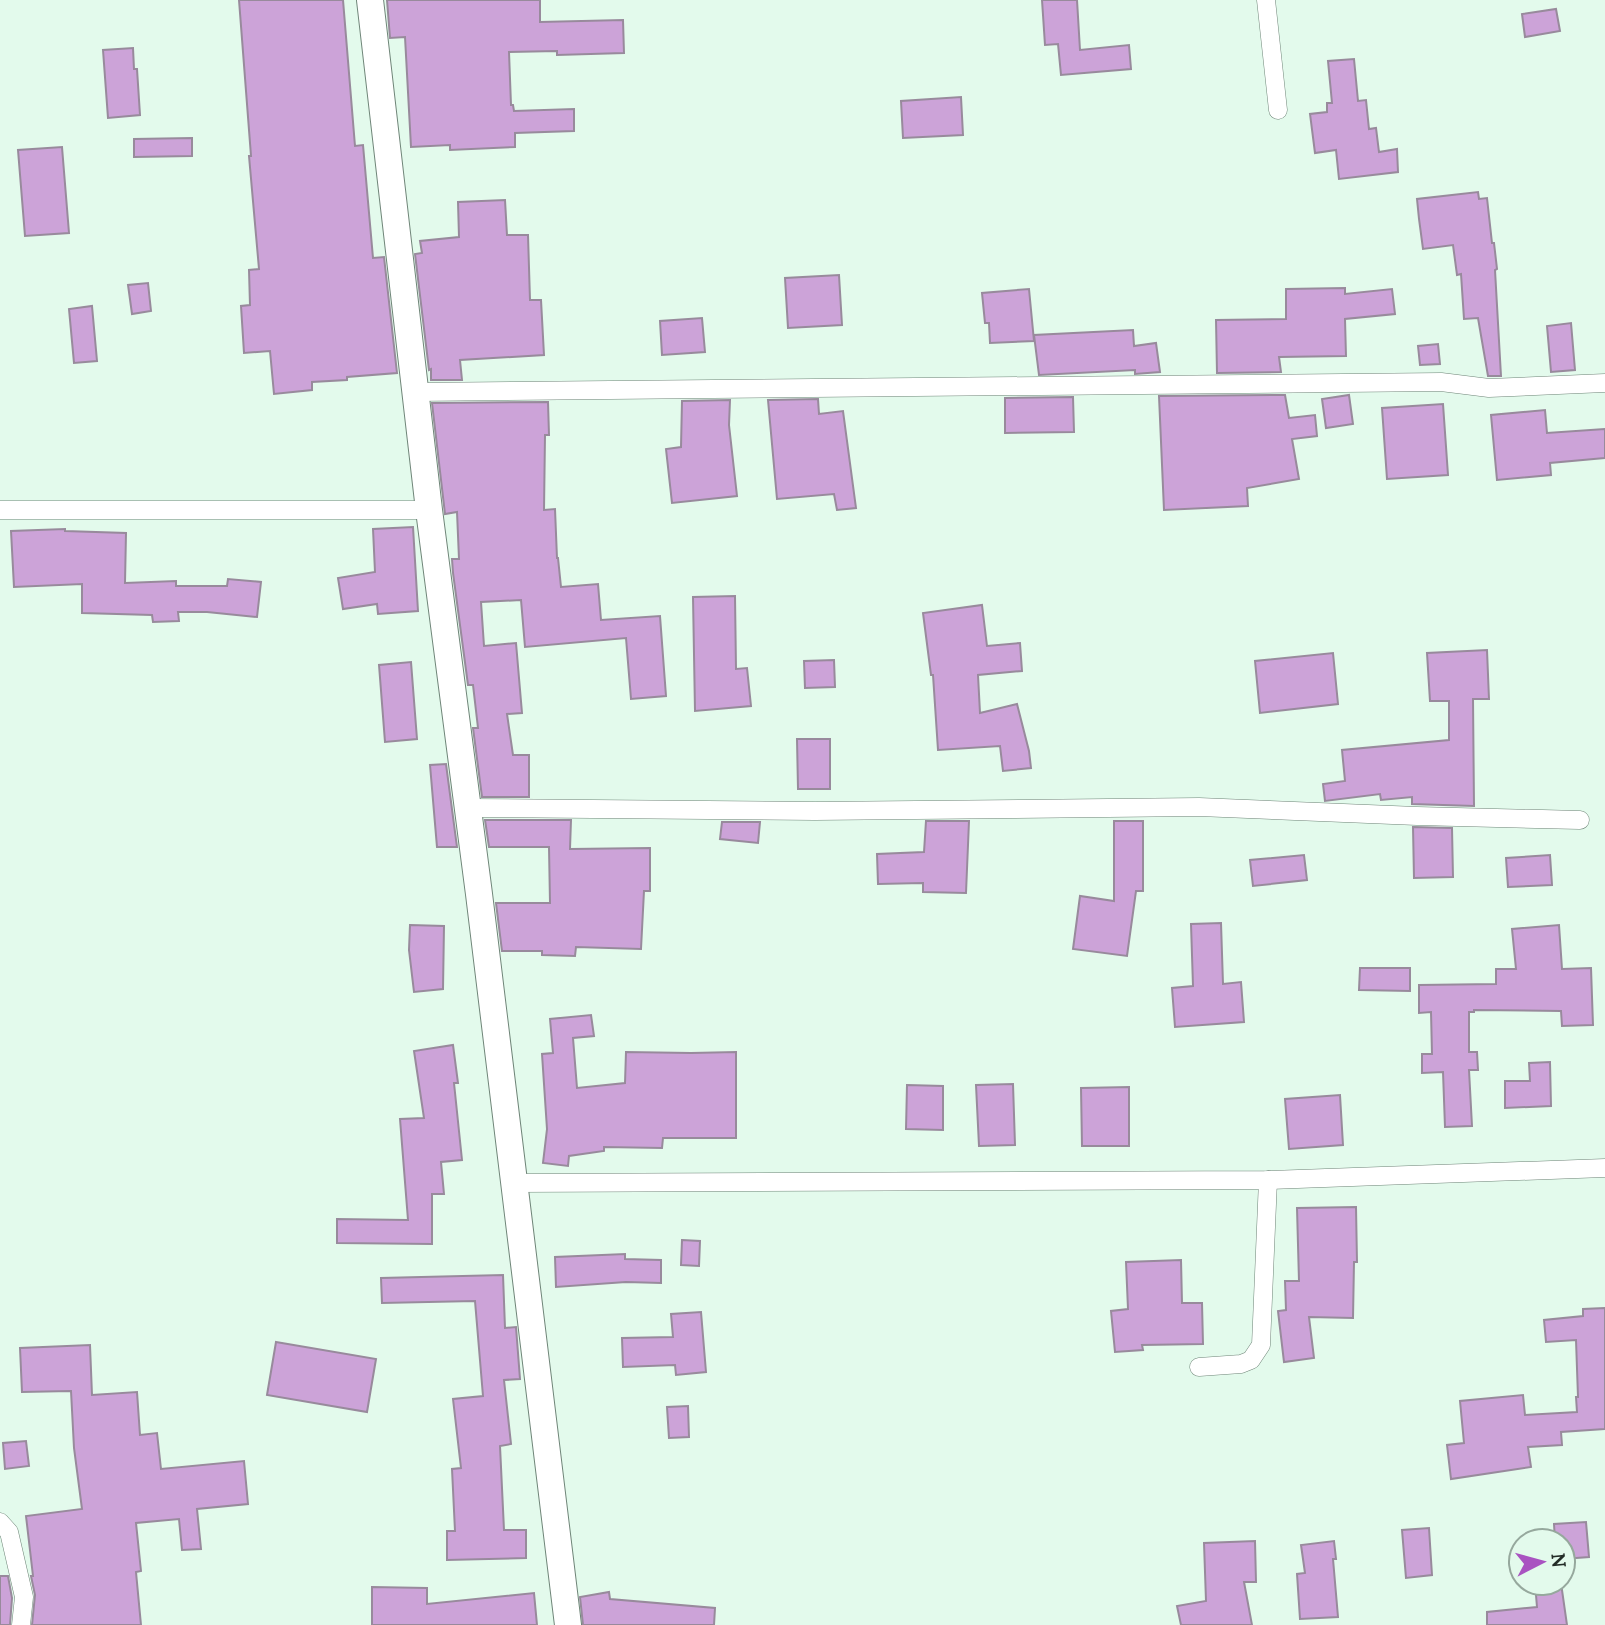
<svg xmlns="http://www.w3.org/2000/svg" width="1605" height="1625" font-family="Lora,serif">
  <style>
    .building { fill: #cca3d8; stroke: #988a9c; stroke-width: 2 }
    .lines { fill: none; stroke-linecap: round; stroke-linejoin: round }
    .minor-casing { stroke: #6f8578; stroke-width: 19 }
    .secondary-casing { stroke: #6f8578; stroke-width: 28 }
    .minor { stroke: #fff; stroke-width: 18 }
    .secondary { stroke: #fff; stroke-width: 26 }
  </style>
  <rect width="100%" height="100%" fill="#e3faec"/>
  <g class="building">
    <path d="M239,0H343L355,146L363,145L373,258L384,257L397,373L347,377V380L312,382V390L274,394L270,351L244,353L241,306L250,305L249,270L259,269L249,156H251Z"/>
    <path d="M387,0H540V22L623,20L624,53L557,55V51L509,52L511,105H513L514,111L574,109V131L515,133V147L450,150V145L411,147L405,37L390,38Z"/>
    <path d="M1042,0H1077L1080,50L1129,45L1131,69L1061,75L1058,44L1045,45Z"/>
    <path d="M1556,9L1560,31L1525,37L1522,14Z"/>
    <path d="M133,48L134,69H137L140,115L108,118L103,50Z"/>
    <path d="M1354,59L1358,101L1366,100L1369,129L1376,128L1379,152L1397,149L1398,172L1339,179L1336,150L1315,153L1310,114L1327,112V103H1332L1328,61Z"/>
    <path d="M961,97L963,135L903,138L901,101Z"/>
    <path d="M192,138V156L134,157V139Z"/>
    <path d="M62,147L69,233L25,236L18,150Z"/>
    <path d="M1478,192L1479,199L1487,198L1492,243H1494L1497,269L1495,270L1501,376H1488L1478,318L1464,319L1461,274L1457,275L1453,245L1423,249L1419,219L1417,199Z"/>
    <path d="M505,200L507,235H528L530,300H541L544,355L460,360L462,380H431V369L429,370L415,254L422,253L420,241L459,237L458,202Z"/>
    <path d="M839,275L842,325L788,328L785,278Z"/>
    <path d="M148,283L151,311L132,314L128,285Z"/>
    <path d="M1345,288V294L1392,289L1395,314L1345,319L1346,356L1279,357L1281,372L1217,373L1216,320L1286,319V289Z"/>
    <path d="M1029,289L1034,341L990,343L989,323H985L982,293Z"/>
    <path d="M92,306L97,361L74,363L69,309Z"/>
    <path d="M702,318L705,352L662,355L660,321Z"/>
    <path d="M1571,323L1575,370L1551,372L1547,326Z"/>
    <path d="M1133,330L1134,346L1156,343L1160,372L1135,374V370L1039,375L1034,335Z"/>
    <path d="M1438,344L1440,364L1420,365L1418,346Z"/>
    <path d="M1285,395L1289,418L1315,415L1317,436L1292,439L1299,479L1247,488L1248,506L1164,510L1159,396Z"/>
    <path d="M1349,395L1353,424L1326,428L1322,399Z"/>
    <path d="M1073,397L1074,432L1005,433V398Z"/>
    <path d="M818,399L819,414L843,411L856,508L837,510L834,494L777,499L768,400Z"/>
    <path d="M730,400L729,425L737,496L672,503L666,449L681,447L682,401Z"/>
    <path d="M548,402L549,435H545L544,510L555,509L557,558H558L561,587L598,584L601,620L660,616L666,696L631,699L626,638L525,647L521,600L481,602L484,646L516,643L522,713L507,714L513,755H529V797H482L473,728H478L473,685H468L453,573L452,559H459L457,512L445,514L432,403Z"/>
    <path d="M1443,404L1448,475L1387,479L1382,408Z"/>
    <path d="M1545,410L1547,433L1605,429V458L1550,463L1551,475L1497,480L1491,415Z"/>
    <path d="M413,527L418,611L378,614L377,604L343,609L338,578L375,572L373,529Z"/>
    <path d="M65,529V531L126,533L125,583L176,581V586H227L228,579L261,582L257,617L207,612H178L179,621L153,622L152,615L82,613V584L14,587L11,531Z"/>
    <path d="M735,596L736,669L747,668L751,706L695,711L693,597Z"/>
    <path d="M982,605L987,646L1020,643L1022,671L978,675L980,713L1017,704L1029,751L1031,768L1003,771L1000,746L938,750L933,675H931L923,613Z"/>
    <path d="M1487,650L1489,699H1473L1474,806L1412,804V797L1381,800L1380,794L1325,801L1323,784L1345,781L1342,750L1449,740V701H1430L1427,653Z"/>
    <path d="M1333,653L1338,704L1260,713L1255,661Z"/>
    <path d="M834,660L835,687L805,688L804,661Z"/>
    <path d="M411,662L417,739L385,742L379,665Z"/>
    <path d="M797,739H830V789H798Z"/>
    <path d="M446,764L457,847H437L430,765Z"/>
    <path d="M485,820H571L570,849L650,848V891H644L641,949L576,947L575,956L542,955V951H502L496,903H550L549,847H489Z"/>
    <path d="M926,821H969L966,893L923,892V883L878,884L877,854L924,852Z"/>
    <path d="M1114,821H1143V891H1136L1127,956L1073,949L1080,896L1114,901Z"/>
    <path d="M722,822H760L758,843L720,839Z"/>
    <path d="M1413,827L1452,828L1453,877L1414,878Z"/>
    <path d="M1304,855L1307,880L1253,886L1250,860Z"/>
    <path d="M1550,855L1552,885L1508,887L1506,858Z"/>
    <path d="M1221,923L1223,984L1241,982L1244,1022L1175,1027L1172,988L1193,986L1191,924Z"/>
    <path d="M410,925L444,926L443,989L414,992L409,950Z"/>
    <path d="M1559,925L1562,969L1591,968L1593,1025L1562,1026L1561,1011L1474,1010V1012H1469V1052H1477L1478,1070H1469L1472,1126L1445,1127L1443,1072L1422,1073V1054H1432L1431,1012L1419,1013V985L1496,984V969H1516L1512,929Z"/>
    <path d="M1360,968H1410V991L1359,990Z"/>
    <path d="M591,1015L594,1036L573,1038L577,1088L625,1083L626,1052L691,1053L736,1052V1138H663L662,1148L604,1147V1151L569,1156L568,1166L543,1163L547,1129L542,1054L553,1053L550,1019Z"/>
    <path d="M453,1045L458,1083H454L462,1160L441,1162L444,1194H432V1244L337,1243V1219L408,1220L400,1119L424,1118L414,1051Z"/>
    <path d="M1550,1062L1551,1106L1505,1108V1081H1530L1529,1063Z"/>
    <path d="M1013,1084L1015,1145L979,1146L976,1085Z"/>
    <path d="M907,1085L943,1086V1130L906,1129Z"/>
    <path d="M1129,1087V1146H1082L1081,1088Z"/>
    <path d="M1340,1095L1343,1145L1289,1149L1285,1099Z"/>
    <path d="M1356,1207L1357,1262H1354L1353,1318L1309,1317L1314,1358L1284,1362L1278,1311L1286,1310L1285,1281H1299L1297,1208Z"/>
    <path d="M682,1240L700,1241L699,1266L681,1265Z"/>
    <path d="M625,1254V1259L661,1260V1283L626,1282L556,1287L555,1257Z"/>
    <path d="M1181,1260L1182,1303H1202L1203,1344L1142,1345L1143,1350L1115,1352L1111,1311L1128,1309L1126,1262Z"/>
    <path d="M503,1275L505,1328L516,1327L520,1379L504,1380L511,1444L500,1446L504,1530H526V1558L447,1560V1531H455L452,1469L461,1468L453,1399L483,1396L475,1301L382,1303L381,1278Z"/>
    <path d="M1605,1308V1429L1561,1432L1562,1445L1528,1447L1531,1467L1451,1479L1447,1445L1464,1443L1460,1401L1523,1395L1525,1415L1577,1412L1576,1397H1578L1576,1340L1546,1342L1544,1320L1583,1316V1309Z"/>
    <path d="M701,1312L706,1372L676,1375L675,1365L623,1367L622,1338L673,1337L671,1314Z"/>
    <path d="M276,1342L376,1359L367,1412L267,1395Z"/>
    <path d="M90,1345L92,1395L137,1392L140,1435L157,1433L161,1469L244,1461L248,1504L197,1509L201,1549L182,1550L179,1519L136,1523L141,1571L136,1572L141,1625H32L35,1595L31,1576H33L26,1516L82,1509L74,1448L71,1391L22,1392L20,1348Z"/>
    <path d="M688,1406L689,1437L669,1438L667,1407Z"/>
    <path d="M26,1441L29,1466L5,1469L3,1443Z"/>
    <path d="M1586,1522L1589,1557L1563,1559V1541H1555L1554,1524Z"/>
    <path d="M1429,1528L1432,1575L1406,1578L1402,1530Z"/>
    <path d="M1255,1541L1256,1582H1244L1252,1625H1181L1177,1606L1206,1601L1204,1543Z"/>
    <path d="M1334,1541L1336,1559H1333L1338,1617L1300,1619L1297,1574L1305,1573L1301,1545Z"/>
    <path d="M0,1576H8L12,1598L10,1625H0Z"/>
    <path d="M1535,1583H1561L1567,1625H1487V1612L1537,1607Z"/>
    <path d="M372,1587L427,1588V1604L534,1593L537,1625H372Z"/>
    <path d="M609,1592L610,1599L715,1608L714,1625H583L580,1597Z"/>
  </g>
  <g class="lines">
    <g class="minor-casing">
      <g id="minor">
        <path d="M1266,0L1278,110"/>
        <path d="M415,392L1441,382L1489,388L1605,383"/>
        <path d="M0,510H429"/>
        <path d="M468,808L815,811L1199,807L1417,816L1580,820"/>
        <path d="M514,1183L1268,1180L1605,1168"/>
        <path d="M1199,1367L1241,1364L1251,1360L1261,1345L1268,1180"/>
        <path d="M0,1522L9,1532L24,1597L21,1625"/>
      </g>
    </g>
    <g class="secondary-casing">
      <path id="secondary" d="M370,0L429,510L479,894L568,1625"/>
    </g>
    <use href="#minor" class="minor"/>
    <use href="#secondary" class="secondary"/>
  </g>
  <g transform="translate(1542 1562) rotate(84)"><circle r="33" fill="#e3faec" stroke="#96a89d" stroke-width="2"/>
  <path d="M0-5L12 26L0 18L-12 26Z" fill="#a953c1"/>
  <text y="-10" font-size="19" font-weight="bold" text-anchor="middle" fill="#232c27">N</text>
  </g>
</svg>
